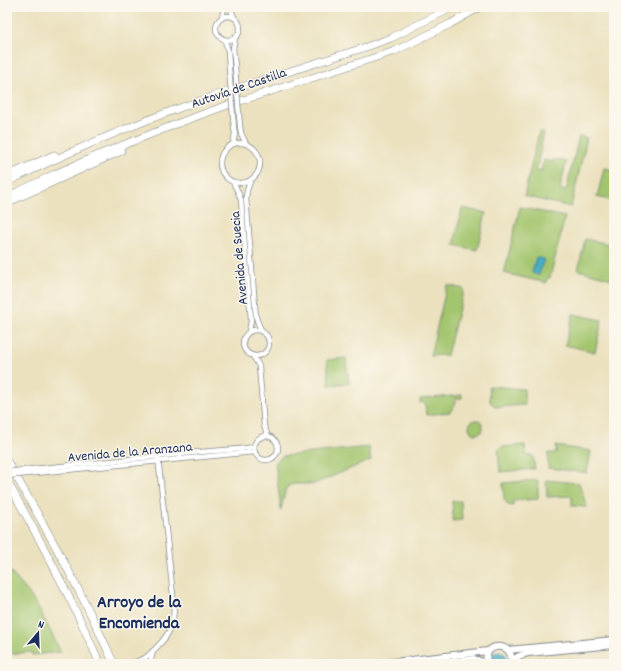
<svg xmlns="http://www.w3.org/2000/svg" width="621" height="671" font-family="Dekko,sans-serif">
  <style>
    .green { fill: #a3c56d; stroke: #5f7a66 }
    .water { fill: #46aec5; stroke: #306e92 }
    .lines { fill: none; stroke-linecap: round; stroke-linejoin: round }
    .tertiary-casing { stroke: #83888e; stroke-width: 6 }
    .trunk-casing { stroke: #83888e; stroke-width: 8 }
    .motorway-casing { stroke: #83888e; stroke-width: 8 }
    .tertiary { stroke: #fff; stroke-width: 4.5 }
    .trunk { stroke: #fff; stroke-width: 6 }
    .motorway { stroke: #fff; stroke-width: 7 }
    .tertiary-bridge-casing { stroke: #83888e; stroke-width: 6; stroke-linecap: butt }
    .tertiary-bridge { stroke: #fff; stroke-width: 4.5 }
    .labels { text-anchor: middle; dominant-baseline: central; stroke-width: 3; stroke-linejoin: round; paint-order: stroke }
    .street-label { font-size: 14px; fill: #1b2f5e; stroke: #fbf7ec }
    .district-label { font-size: 18px; font-weight: bold; fill: #1b2f5e; stroke: #fbf7ec }
  </style>
  <rect width="100%" height="100%" fill="#fbf7ec"/>
  <filter id="ink" filterUnits="userSpaceOnUse"><feTurbulence type="fractalNoise" baseFrequency=".025" numOctaves="2"/><feDisplacementMap in="SourceGraphic" scale="8" xChannelSelector="R" yChannelSelector="G"/><feConvolveMatrix kernelMatrix="1 2 1 2 8 2 1 2 1" color-interpolation-filters="sRGB"/></filter>
  <filter id="wash" filterUnits="userSpaceOnUse"><feTurbulence type="fractalNoise" baseFrequency=".012" numOctaves="4" result="noise"/><feDisplacementMap in="SourceGraphic" scale="16" xChannelSelector="R" yChannelSelector="G"/><feGaussianBlur stdDeviation="0.9" result="paint"/><feColorMatrix in="noise" values="0 0 0 0 0 0 0 0 0 0 0 0 0 0 0 0 0 1.4 0 .05"/><feComposite in="paint" operator="in"/></filter>
  <g filter="url(#wash)">
    <rect width="100%" height="100%" fill="#ebe1be"/>
    <g class="green">
      <path d="M539,132L544,133L536,170L541,171L544,160L553,162L554,159L566,162L560,189L566,191L579,136L587,138L571,207L524,196Z"/>
      <path d="M604,168L614,170V201L597,197Z"/>
      <path d="M520,207L565,217L550,278H547L546,283L504,273Z"/>
      <path d="M462,208L486,213L477,250L454,245Z"/>
      <path d="M585,239L614,245V269L612,279L578,270Z"/>
      <path d="M447,285L464,289L447,355L430,356Z"/>
      <path d="M573,314L602,320L595,352L565,345Z"/>
      <path d="M346,358L349,383L329,385L327,360Z"/>
      <path d="M489,386L524,389L525,405L496,407L490,402Z"/>
      <path d="M462,395V398L455,399V405L450,412L428,415L426,414L425,404L423,402L420,403V399Z"/>
      <circle cx="476" cy="427" r="7"/>
      <path d="M525,445L526,455L533,456L535,469L500,472L498,451L501,447Z"/>
      <path d="M556,446L591,451L587,473L548,468V453H556Z"/>
      <path d="M369,447L371,460L314,484H294L290,485L286,488L285,492L281,510L275,463L282,456Z"/>
      <path d="M538,480V499L513,501V506L508,505L504,499L503,483Z"/>
      <path d="M546,480L579,483L587,507L572,506V496L547,497Z"/>
      <path d="M452,501H461L462,520L453,521Z"/>
      <path d="M7,568L28,592L39,609L61,652L32,655V652L7,654Z"/>
    </g>
    <g class="water">
      <path d="M536,257L544,259L539,275L532,273Z"/>
      <path d="M498,651C505,652 509,657 506,664H491C489,658 491,654 498,651Z"/>
    </g>
  </g>
  <g filter="url(#ink)">
    <g class="lines">
      <g class="tertiary-casing">
        <g id="tertiary">
          <path d="M230,7L234,17"/>
          <circle cx="228" cy="28" r="12"/>
          <path d="M222,18L224,7"/>
          <path d="M225,41L228,51L229,68"/>
          <path d="M235,67L233,48L235,39"/>
          <path d="M240,126L241,133L246,144"/>
          <circle cx="240" cy="163" r="20"/>
          <path d="M233,144L235,134L234,128"/>
          <path d="M251,180L247,190L246,198L256,317L258,323L262,332"/>
          <path d="M233,182L238,192L241,200L251,320L249,332"/>
          <circle cx="256" cy="343" r="13"/>
          <path d="M253,356L259,366L264,426L268,436"/>
          <circle cx="266" cy="448" r="12"/>
          <path d="M33,469L200,452L239,449L254,447"/>
          <path d="M35,473L254,452"/>
          <path d="M130,664C135,662 141,660 145,658C149,655 153,651 157,647C171,633 174,623 174,604L158,457"/>
          <path d="M150,664L153,651"/>
        </g>
      </g>
      <g class="trunk-casing">
        <g id="trunk">
          <path d="M508,650L614,640"/>
          <path d="M511,661L519,656L528,653L614,645"/>
          <path d="M116,664H123"/>
          <path d="M377,664L488,651"/>
          <path d="M429,664L474,659L486,663"/>
          <path d="M487,664C481,639 518,643 510,664"/>
        </g>
      </g>
      <g class="motorway-casing">
        <g id="motorway">
          <path d="M7,176L54,155"/>
          <path d="M7,182C61,156 117,131 174,110C238,87 304,67 369,46L391,38L453,7"/>
          <path d="M7,197L53,175L103,153L184,121L225,106L395,51L450,24L480,7"/>
          <path d="M7,207L13,200L121,151"/>
          <path d="M7,461C46,527 83,594 114,664"/>
          <path d="M7,481C41,541 73,601 100,664"/>
        </g>
      </g>
      <use href="#tertiary" class="tertiary"/>
      <use href="#trunk" class="trunk"/>
      <use href="#motorway" class="motorway"/>
      <g class="tertiary-bridge-casing">
        <g id="tertiary-bridge">
          <path d="M235,67L240,126"/>
          <path d="M229,68L234,128"/>
          <path d="M7,472L33,469"/>
          <path d="M7,476L35,473"/>
        </g>
      </g>
      <use href="#tertiary-bridge" class="tertiary-bridge"/>
    </g>
  </g>
  <g class="labels">
    <g class="street-label">
      <text transform="translate(239 89) rotate(-19)">Autovía de Castilla</text>
      <text transform="translate(240 258) rotate(-95)">Avenida de Suecia</text>
      <text transform="translate(130 453) rotate(-5)">Avenida de la Aranzana</text>
    </g>
    <g class="district-label">
      <text x="139" y="603">Arroyo de la<tspan x="139" dy="21">Encomienda</tspan></text>
    </g>
  </g>
  <rect width="621" height="671" fill="none" stroke="#fbf7ec" stroke-width="24"/>
  <g transform="translate(38 633) rotate(19)" stroke="#fbf7ec" stroke-width="3" paint-order="stroke">
  <path d="M0-3L7 15L0 10L-7 15Z" fill="#1b2f5e"/>
  <text y="-6" font-size="11" font-weight="bold" text-anchor="middle" fill="#1b2f5e">N</text>
  </g>
</svg>
